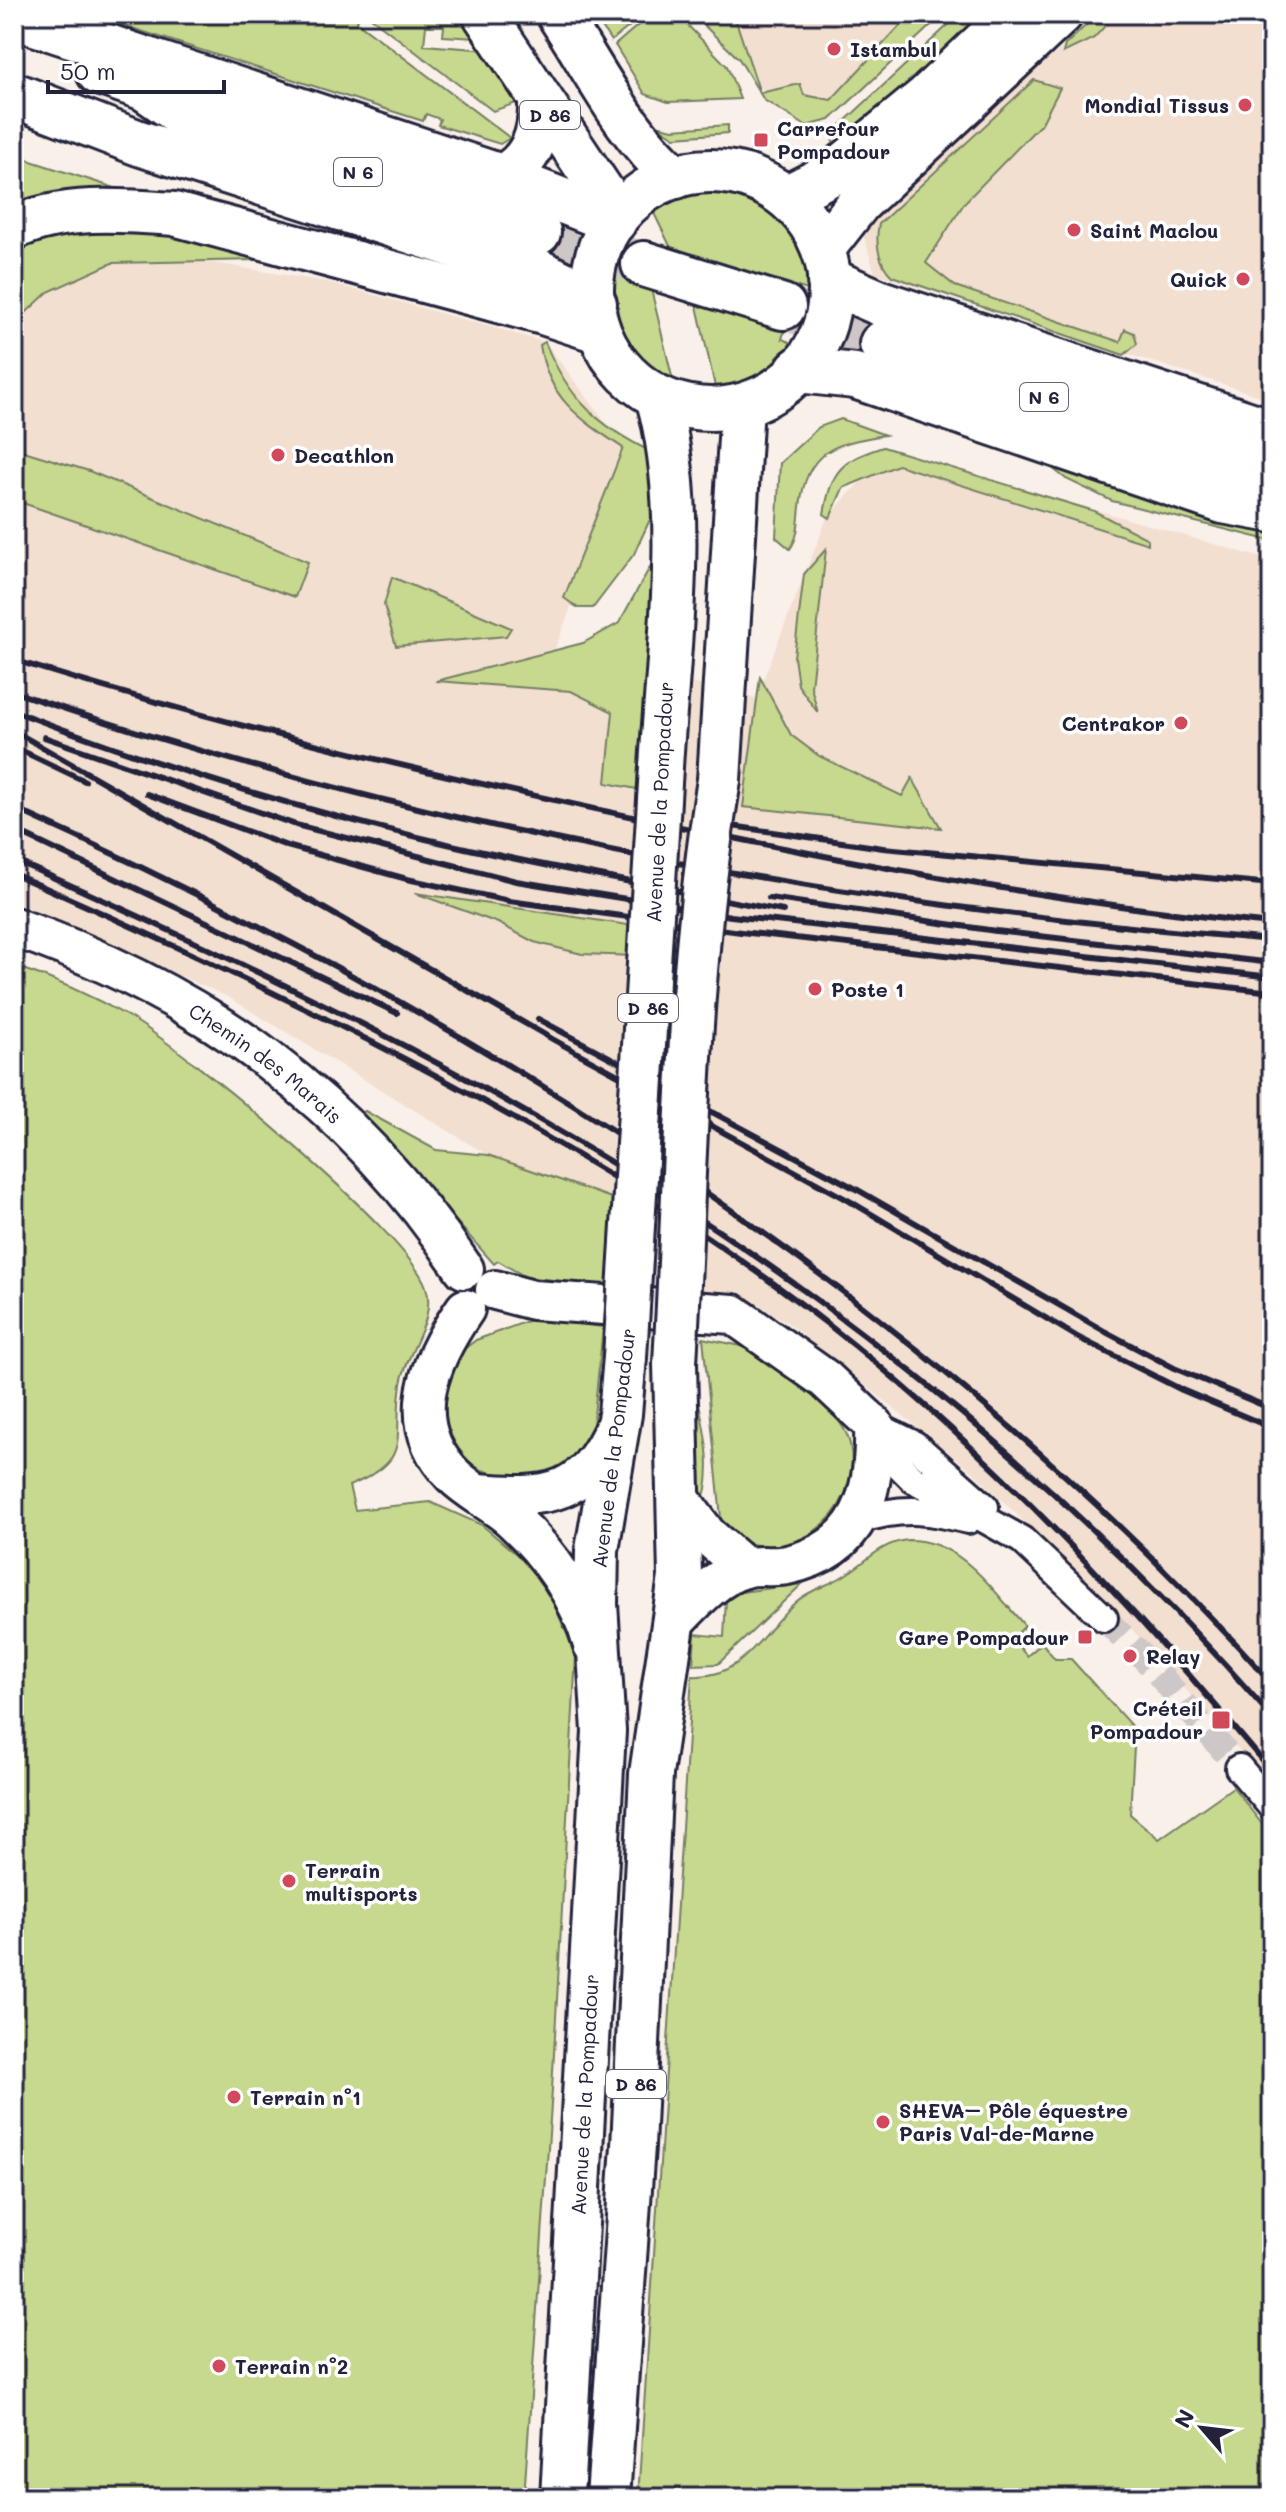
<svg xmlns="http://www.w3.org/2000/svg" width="1286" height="2512" font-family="Mali,sans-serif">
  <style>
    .built { fill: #f2dfd0 }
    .green { fill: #c6d98e; stroke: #747e64; stroke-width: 2 }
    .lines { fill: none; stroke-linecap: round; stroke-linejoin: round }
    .street-tunnel { stroke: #cec7c7; stroke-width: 26; stroke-dasharray: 26 13; stroke-linecap: butt }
    .highway-tunnel { stroke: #cec7c7; stroke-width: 44; stroke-dasharray: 44 22; stroke-linecap: butt }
    .street-casing { stroke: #22223b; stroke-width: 32 }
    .secondary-casing { stroke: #22223b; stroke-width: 44 }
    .primary-casing { stroke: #22223b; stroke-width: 48 }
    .highway-casing { stroke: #22223b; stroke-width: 50 }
    .street { stroke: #fff; stroke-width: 26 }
    .secondary { stroke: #fff; stroke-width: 38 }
    .primary { stroke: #fff; stroke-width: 42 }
    .highway { stroke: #fff; stroke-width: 44 }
    .rail { stroke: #22223b; stroke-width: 6 }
    .primary-bridge-casing { stroke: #22223b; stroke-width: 48; stroke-linecap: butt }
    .primary-bridge { stroke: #fff; stroke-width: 42 }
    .poi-dot { fill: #d1495b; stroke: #fff; stroke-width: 3 }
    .labels { text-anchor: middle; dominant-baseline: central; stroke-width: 7; stroke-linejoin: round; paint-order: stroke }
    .shield { fill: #fff; stroke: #646476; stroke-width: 2 }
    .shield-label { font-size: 18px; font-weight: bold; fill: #22223b }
    .poi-label { font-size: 20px; font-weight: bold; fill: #22223b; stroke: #fff; text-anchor: start }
    .street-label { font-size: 20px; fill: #22223b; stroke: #fff }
  </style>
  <rect width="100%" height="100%" fill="#f9f0ea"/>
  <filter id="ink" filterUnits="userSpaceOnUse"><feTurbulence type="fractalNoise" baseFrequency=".0125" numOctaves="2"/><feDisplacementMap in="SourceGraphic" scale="16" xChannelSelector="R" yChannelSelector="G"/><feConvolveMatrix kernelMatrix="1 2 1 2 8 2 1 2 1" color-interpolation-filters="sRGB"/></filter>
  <g filter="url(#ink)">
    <g class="built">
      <path d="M708,14H926L823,119L766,95L713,27Z"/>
      <path d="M1104,14H1272V400L875,273L863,234L869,212L884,192Z"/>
      <path d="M172,256L327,282L545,342L629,453L554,652L756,698L827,518L890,450L1272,561V1787L1115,1610L974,1473L788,1323L741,1295L704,1291L623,1202L488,1155L228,997L14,902V324L48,292L112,263Z"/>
    </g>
    <g class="green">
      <path d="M88,14H359L357,22L510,138L500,144L438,125L440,119L426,114L423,121Z"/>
      <path d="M366,14H472L476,38L443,36L444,26H426L424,45L489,50L525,100L493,111Z"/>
      <path d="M593,14H645L611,41Z"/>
      <path d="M651,14H677L727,66L740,99L668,102L645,94L615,45Z"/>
      <path d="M692,14H712L715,22L734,15L760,93L800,84L804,95L831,100L911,14H943L830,120L806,126L764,100L739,59Z"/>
      <path d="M960,14H994L841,149L833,142L831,134Z"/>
      <path d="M1098,14H1116L1094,38L1063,53L1065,45Z"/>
      <path d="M1034,80L1060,88L1042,123L965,202L926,263L955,286L1120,342L1125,329L1134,333L1137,344L1124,355L892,276C878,263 875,242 879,224Z"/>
      <path d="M656,125L673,129L728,125V133L675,137Z"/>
      <path d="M14,152L31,161L115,188L59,192L14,209Z"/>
      <path d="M711,185C772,199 815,221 814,292L798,287L782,339L797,345C772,375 755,385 716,391L695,297L651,207L672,193Z"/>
      <path d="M119,221L262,248L258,260L112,263L48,292L14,324V244Z"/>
      <path d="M627,230L651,289L674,385C617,353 594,289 627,230Z"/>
      <path d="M545,342C567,397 599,427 652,452L653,513L634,554L593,608H578L564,598L623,448C580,419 548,399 540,345Z"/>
      <path d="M841,419L885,435C836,443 806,449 800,507C798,522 799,537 790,549L776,537L780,463L819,427Z"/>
      <path d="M883,447L1094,511L1148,539V544L898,465L843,488L830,518L824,514C832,470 840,461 883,447Z"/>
      <path d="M14,448L89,471L308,562L295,597L14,500Z"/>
      <path d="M1028,449L1272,520V541L1112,501L1066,479Z"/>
      <path d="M826,549L811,687L818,713L798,685L794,657L804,574Z"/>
      <path d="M655,558L642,790L606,783L613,712L571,691L436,681L583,643L619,623Z"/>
      <path d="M392,577L511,628L506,636L396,646L384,605Z"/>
      <path d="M760,677L791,735L819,756L902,796L912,778L941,828L743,807Z"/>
      <path d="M415,893L635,926V956L582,954L534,942L498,923Z"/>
      <path d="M14,966C52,978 96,998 131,1018C186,1051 409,1233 426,1287C437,1320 406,1351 401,1384C392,1440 415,1459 349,1486L355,1510L430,1502L482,1525L528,1564L549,1593L576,1655L552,2090L524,2498H14Z"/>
      <path d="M365,1111L436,1150L488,1155L623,1202L606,1286L526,1277L498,1261L494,1264L361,1114Z"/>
      <path d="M693,1248L703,1255C703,1267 698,1272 694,1283C689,1300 687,1333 689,1351C694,1397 722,1466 699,1509C675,1464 689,1305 693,1248Z"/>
      <path d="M533,1319L603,1327L591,1445L555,1480C506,1479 440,1475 442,1409C443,1393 448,1375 451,1359L476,1340Z"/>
      <path d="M703,1338C718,1342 745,1345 756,1351C772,1357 787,1374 799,1385C819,1401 844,1418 850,1444C865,1516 781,1578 722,1528Z"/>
      <path d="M908,1540C962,1540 992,1590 1025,1626L1012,1639L1027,1656L1042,1643L1055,1659H1071L1135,1730L1130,1814L1159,1839L1233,1787L1272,1837V2498H638L692,1676C745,1679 761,1631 797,1601C811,1589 830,1585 845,1575C868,1561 880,1543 908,1540Z"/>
      <path d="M802,1584L718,1664L693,1665L695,1634L724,1637L726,1599L734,1593Z"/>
    </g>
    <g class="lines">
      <path class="street-tunnel" d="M1104,1618L1151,1665L1239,1768"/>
      <g class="highway-tunnel">
        <path d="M538,232L644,264"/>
        <path d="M783,307L882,344"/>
      </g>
      <g class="street-casing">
        <g id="street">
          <path d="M874,1425L901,1467L913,1479L1022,1540L1104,1618"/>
          <path d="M874,1425L915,1445L985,1507"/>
          <path d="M858,1520C902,1507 924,1509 968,1520"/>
          <path d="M1239,1768L1272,1807"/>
        </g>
      </g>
      <g class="secondary-casing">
        <g id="secondary">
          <path id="s1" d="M14,927C204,993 352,1101 464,1269"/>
          <path d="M495,1290L533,1300L733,1314L825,1379L874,1425C876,1492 862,1549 787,1565C774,1568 757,1564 745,1568C716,1576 693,1603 673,1624"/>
          <path d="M465,1309C430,1360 401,1422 453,1475C470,1492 493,1502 512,1519C549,1553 580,1597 593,1645"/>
          <path d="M477,1493C549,1499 585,1496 616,1424"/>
          <path d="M679,1497L707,1535L745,1568"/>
        </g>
      </g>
      <g class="primary-casing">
        <g id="primary">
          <path d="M484,14L618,215"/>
          <path d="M558,14C595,70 625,134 676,177"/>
          <circle cx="711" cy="290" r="119"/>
          <path d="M501,177C532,161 541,134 540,101"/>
          <path d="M788,196L835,172L926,97L1013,14"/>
          <path d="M14,228C63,205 122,210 174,214L543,313L598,331"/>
          <path d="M826,245L859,203L1061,14"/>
          <path d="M658,400C689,511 668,651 661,767"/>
          <path d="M719,780L742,406"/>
          <path id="s2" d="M562,2498L604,1731L596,1604L597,1550L620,1414L625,1357"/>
          <path d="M608,2498L633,2146L651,1774L680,1577L675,1363"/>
        </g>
      </g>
      <g class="highway-casing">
        <g id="highway">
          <path d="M14,16L501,177L614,221"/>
          <path d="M99,72L145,88L178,111L538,232"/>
          <path d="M14,95L139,143L541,273L577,291L594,304"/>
          <path d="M644,264L783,307"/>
          <path d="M830,281L880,303L1272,432"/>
          <path d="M882,344L1205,451L1245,467L1272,485"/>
          <path d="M798,370L855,376L1223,501L1272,510"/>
        </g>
      </g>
      <use href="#street" class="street"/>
      <use href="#secondary" class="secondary"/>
      <use href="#primary" class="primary"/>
      <use href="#highway" class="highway"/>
      <g class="rail">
        <path d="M14,660C228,727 447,778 666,824C866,866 1068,904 1272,924"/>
        <path d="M14,692C423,831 842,905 1272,940"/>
        <path d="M14,711C148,762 286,806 426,839C544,867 664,888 783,911"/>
        <path d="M14,731L554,1040L853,1203L1079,1338L1182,1390L1272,1428"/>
        <path d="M44,737L296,825L516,881L731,916L1272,977"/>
        <path d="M14,747L85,781"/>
        <path d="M147,794L287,846L407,879L509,901L741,932L1272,992"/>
        <path d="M14,808C483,1019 926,1300 1272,1683"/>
        <path d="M725,825L883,848L1272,884"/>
        <path d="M14,830L397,1013"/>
        <path d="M14,860C255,967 497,1082 717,1230C922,1367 1110,1531 1272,1717"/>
        <path d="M14,874C290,995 592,1140 830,1326C994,1454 1139,1613 1272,1772"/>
        <path d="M769,898L996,931L1272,963"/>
        <path d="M538,1019L858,1190L1106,1332L1174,1368L1272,1409"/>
      </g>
      <g class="primary-bridge-casing">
        <g id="primary-bridge">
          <path d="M625,1357L661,767"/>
          <path d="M675,1363C686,1168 687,972 719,780"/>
        </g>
      </g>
      <use href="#primary-bridge" class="primary-bridge"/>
    </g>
  </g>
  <g class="poi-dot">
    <circle cx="834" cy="49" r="8"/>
    <circle cx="1245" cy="105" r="8"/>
    <rect x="753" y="132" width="16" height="16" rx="4"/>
    <circle cx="1074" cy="230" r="8"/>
    <circle cx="1243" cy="279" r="8"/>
    <circle cx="278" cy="455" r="8"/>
    <circle cx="1181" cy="723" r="8"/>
    <circle cx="815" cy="989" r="8"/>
    <rect x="1077" y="1629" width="16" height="16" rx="4"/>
    <circle cx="1130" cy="1656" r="8"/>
    <rect x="1211" y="1710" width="20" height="20" rx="4"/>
    <circle cx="289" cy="1881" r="8"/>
    <circle cx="234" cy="2097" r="8"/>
    <circle cx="883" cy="2122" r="8"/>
    <circle cx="219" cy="2366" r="8"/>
  </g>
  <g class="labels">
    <g class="shield">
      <rect x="520" y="101" width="60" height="28" rx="6"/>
      <rect x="334" y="158" width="48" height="28" rx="6"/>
      <rect x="1020" y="383" width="48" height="28" rx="6"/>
      <rect x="618" y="994" width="60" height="28" rx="6"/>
      <rect x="606" y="2070" width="60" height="28" rx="6"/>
    </g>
    <g class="shield-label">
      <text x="550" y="115">D 86</text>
      <text x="358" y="172">N 6</text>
      <text x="1044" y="397">N 6</text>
      <text x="648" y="1008">D 86</text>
      <text x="636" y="2084">D 86</text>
    </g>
    <g class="poi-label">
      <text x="850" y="49">Istambul</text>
      <text x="1229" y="105" text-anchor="end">Mondial Tissus</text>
      <text x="777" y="128">Carrefour<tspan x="777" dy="23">Pompadour</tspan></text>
      <text x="1090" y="230">Saint Maclou</text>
      <text x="1227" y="279" text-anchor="end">Quick</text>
      <text x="294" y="455">Decathlon</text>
      <text x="1165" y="723" text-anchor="end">Centrakor</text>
      <text x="831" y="989">Poste 1</text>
      <text x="1069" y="1637" text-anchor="end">Gare Pompadour</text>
      <text x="1146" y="1656">Relay</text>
      <text x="1203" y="1708" text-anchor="end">Créteil<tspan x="1203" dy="23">Pompadour</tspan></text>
      <text x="305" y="1870">Terrain<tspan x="305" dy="23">multisports</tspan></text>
      <text x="250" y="2097">Terrain n°1</text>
      <text x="899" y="2110">SHEVA– Pôle équestre<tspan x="899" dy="23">Paris Val-de-Marne</tspan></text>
      <text x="235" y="2366">Terrain n°2</text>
    </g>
    <g class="street-label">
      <text transform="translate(659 802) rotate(-87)">Avenue de la Pompadour</text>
      <text stroke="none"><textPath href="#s1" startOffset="288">Chemin des Marais</textPath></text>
      <text transform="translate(613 1448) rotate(-83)">Avenue de la Pompadour</text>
      <text stroke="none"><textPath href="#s2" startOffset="404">Avenue de la Pompadour</textPath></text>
    </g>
  </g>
  <rect width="1286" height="2512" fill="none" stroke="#fff" stroke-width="48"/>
  <rect x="24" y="24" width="1238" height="2464" fill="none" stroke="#22223b" stroke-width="3" filter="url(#ink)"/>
  <g transform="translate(1202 2428) rotate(298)" stroke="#ffffff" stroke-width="6" paint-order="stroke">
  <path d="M0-6L14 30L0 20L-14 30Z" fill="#22223b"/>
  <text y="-12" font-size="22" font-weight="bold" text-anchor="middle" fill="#22223b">N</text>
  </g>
  <path d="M48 80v12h176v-12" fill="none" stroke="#22223b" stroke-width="4"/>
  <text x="60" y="80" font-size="24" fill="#22223b" stroke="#ffffff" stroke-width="6" paint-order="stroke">50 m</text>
</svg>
